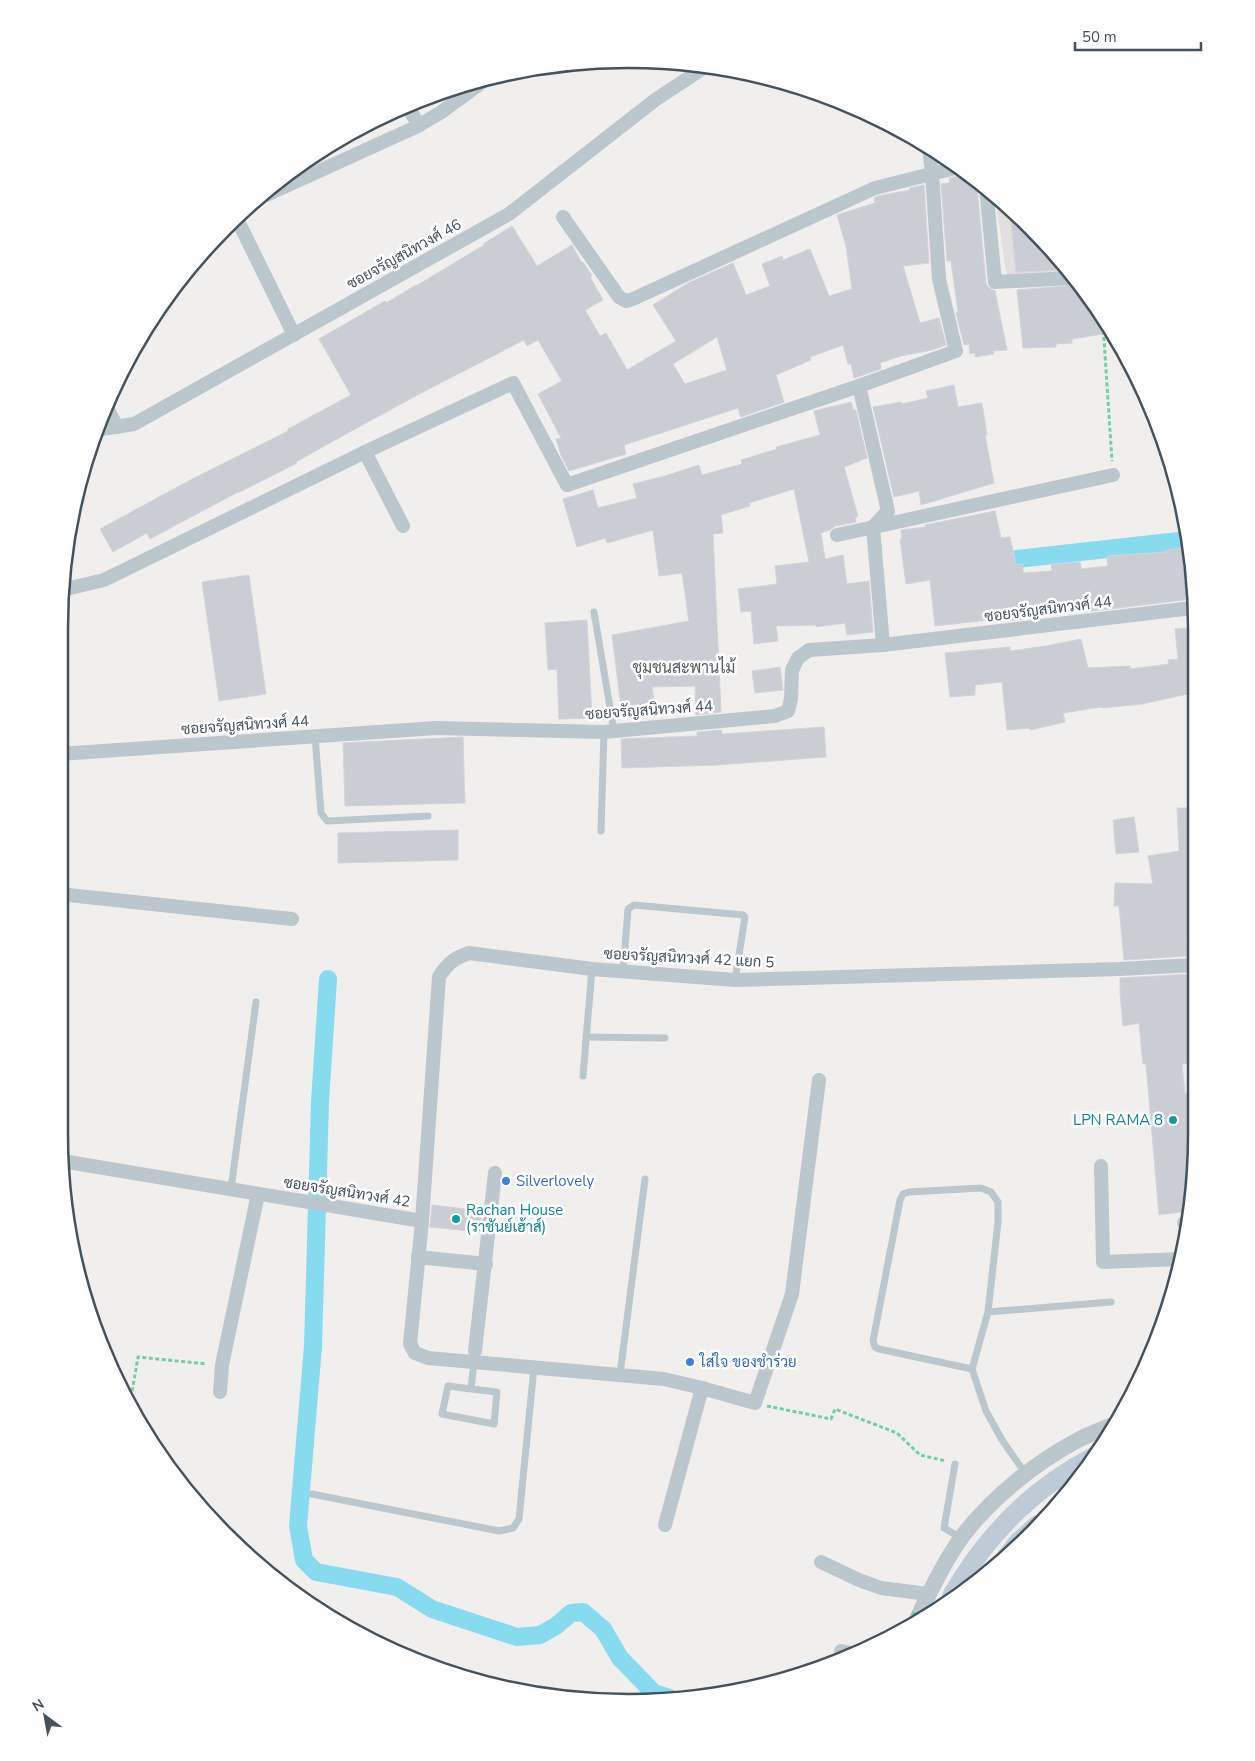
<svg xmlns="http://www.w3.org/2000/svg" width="1255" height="1761" font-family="'Nunito Sans',Sarabun,sans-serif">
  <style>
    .education { fill: #e2dfe0 }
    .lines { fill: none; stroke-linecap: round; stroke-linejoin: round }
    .canal { stroke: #86dcee; stroke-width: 18 }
    .building { fill: #cacdd3; stroke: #d2d4da; fill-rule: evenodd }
    .path { stroke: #72cf9e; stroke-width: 3; stroke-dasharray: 4 2.5; stroke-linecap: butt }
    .service { stroke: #bbc6cd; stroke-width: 7 }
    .minor { stroke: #bbc6cd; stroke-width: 14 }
    .tertiary { stroke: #bbc6cd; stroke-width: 16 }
    .secondary { stroke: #becad5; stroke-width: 19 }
    .path-bridge { stroke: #72cf9e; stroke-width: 3; stroke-dasharray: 4 2.5; stroke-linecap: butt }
    .culture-dot { fill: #0f9aa8; stroke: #fff; stroke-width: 2 }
    .shop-dot { fill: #3f7fe0; stroke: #fff; stroke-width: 2 }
    .labels { text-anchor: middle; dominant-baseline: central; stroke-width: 5; stroke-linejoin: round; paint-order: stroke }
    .street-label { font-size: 15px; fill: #45525c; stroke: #fff }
    .culture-label { font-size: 15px; fill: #0d838f; stroke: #fff; text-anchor: end }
    .shop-label { font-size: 15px; fill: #366cbe; stroke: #fff; text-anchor: start }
    .neighbourhood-label { font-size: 16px; fill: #5a5e63; stroke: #fff }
    .rim { fill: none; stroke: #45525c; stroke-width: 2.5 }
  </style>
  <rect width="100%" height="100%" fill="#f1eeee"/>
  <path class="education" d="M995,196L1055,252L1071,277L1016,282L1006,272Z"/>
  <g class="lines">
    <g class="canal">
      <path d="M1017,559L1188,540"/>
      <path d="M328,979L320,1102L313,1346L298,1526L304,1560L316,1572L397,1587L432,1609L517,1637L540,1635L556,1626L571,1613L583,1612L603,1629L620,1658L654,1693L670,1698"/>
    </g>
  </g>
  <g class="building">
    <path d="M966,172L979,182L977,188L986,283L988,287L995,291L1007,350L993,351L994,354L975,357V353L970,354L969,344L964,345L956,313L958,312L951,261H947L941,184L950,183L949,178L962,175Z"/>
    <path d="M924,185L929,263L903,266L920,323L939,318L946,345L932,350L901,356L880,363L881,369L854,378L851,364H848L843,345L810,357L811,360L776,375L784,402L741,417L738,408L624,445L626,454L569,471L561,455L556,439L561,438L538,394L562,381L538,340L527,346L524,340L421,393L326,445L296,462L297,463L238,493V492L150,539L147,533L113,552L100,529L194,478L288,431V429L351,395L319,339L385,301L386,303L416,285V286L484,245L483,244L512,226L537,266L572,245L582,263L583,262L592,276L590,277L603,300L585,310L600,336L606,333L627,370L676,341L653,305L688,283L733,263L746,295L770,286L762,264L782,256L783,260L810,249L829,296L852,289L846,246L837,215L875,203L874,198L878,196L910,190V188ZM717,337L727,370L685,384L673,364Z"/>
    <path d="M1010,211L1055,252L1066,270L1016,272Z"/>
    <path d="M1077,285L1109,333L1072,339V343L1056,344V347L1023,348L1017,290Z"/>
    <path d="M954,385L958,407L982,403L987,435H985L994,483L921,505L919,491L894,497L873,407L901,402L902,404L928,398L926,391Z"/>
    <path d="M851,402L853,410H856L867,458L844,467L858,516L855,518L856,522L835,526L830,530L821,533L825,559L843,555L847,584L869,581L873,632L847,635L845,623L816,627V625L776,626L778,641L754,644L751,611L741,612L738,589L777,584L775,566L809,562L794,489L749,503L750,506L721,515L723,533L713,534L721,712L696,715L695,686L652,687L654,703L621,707L612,635L689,621L682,573L659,576L653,530L607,543L605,538L577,547L563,499L593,490L598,508L637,498L633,484L665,476L699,465L702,475L742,464L741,460L777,449L776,447L820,435L814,411Z"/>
    <path d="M995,511L1001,538L1010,537L1016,565L1023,564V573L1052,571L1051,564L1080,562L1081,569L1108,566L1107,556L1166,552V550L1190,547L1192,599L1085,612L1084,601L1055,602L1056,609L1026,611L1027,616L1023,617V619L990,623L989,620L935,626L930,580L906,584L900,539H902L901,530L926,527L925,525Z"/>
    <path d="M249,575L266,694L219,701L202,582Z"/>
    <path d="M587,620L592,718L559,719L557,669L548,670L545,623Z"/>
    <path d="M1188,628L1192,663V693L1142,704L1102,708L1101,707L1063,713L1065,722L1030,730V728L1007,730L1002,682L975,685V695L950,697L945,653L1010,647V651L1046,646L1081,639L1088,668L1130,666V669L1169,664L1168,660L1178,659L1175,629Z"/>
    <path d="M780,667L783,690L755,693L752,671Z"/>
    <path d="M824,727L826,757L717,765L622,768L621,739L697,736V732L721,730L722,734Z"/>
    <path d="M463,737L465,803L345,806L343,743Z"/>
    <path d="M1177,808H1193L1194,936L1186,937L1189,956L1124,960L1119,906H1114L1115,883L1153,884L1148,856L1179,851Z"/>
    <path d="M1134,817L1139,852L1116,854L1113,820Z"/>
    <path d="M458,830V860L338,863V833Z"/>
    <path d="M1192,974L1194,990V1063L1182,1064L1185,1094L1195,1093V1170L1188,1211L1159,1215L1146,1064H1143L1139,1023L1123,1026L1120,994V978Z"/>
    <path d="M432,1205L482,1211L480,1232L430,1227Z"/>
  </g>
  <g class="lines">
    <g class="path">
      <path d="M1103,324L1112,461"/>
      <path d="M130,1404L138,1357L207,1364"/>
      <path d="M767,1406L831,1419L835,1409L897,1433L920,1455L946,1461"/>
    </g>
    <g class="service">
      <path d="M594,612L614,731"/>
      <path d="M315,736L321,813L327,821L428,816"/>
      <path d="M601,831L604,732"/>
      <path d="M623,972L628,909L634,905L743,915L745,917L735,980"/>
      <path d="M586,1037L665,1038"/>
      <path d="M583,1076L592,969"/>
      <path d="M231,1189L256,1002"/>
      <path d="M972,1369L879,1349L875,1347L873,1341L900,1200L903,1194L909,1192L981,1188L991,1192L998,1202V1222L988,1312"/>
      <path d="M620,1374L645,1179"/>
      <path d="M471,1389L448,1386L442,1414L494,1424L497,1392L471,1389L474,1362"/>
      <path d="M955,1464L944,1528L961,1538"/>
      <path d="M1025,1473L1002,1440L986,1411L972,1369L988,1312L1111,1302"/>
      <path d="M312,1494L499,1531L513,1528L519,1519L534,1367"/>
    </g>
    <g class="minor">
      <path d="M407,106L419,125"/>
      <path d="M986,187L995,282L1072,278"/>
      <path d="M251,202L416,127L440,113L485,80"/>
      <path d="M236,217L294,335"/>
      <path d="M563,217L619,297L626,301L633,299L875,188L959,167"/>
      <path d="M859,386L888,511L873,527L883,645"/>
      <path d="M105,404L117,427"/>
      <path d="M96,430L134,424L509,214L655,100L705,67"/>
      <path d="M365,452L403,526"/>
      <path d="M837,535L1113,475"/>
      <path d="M62,590L104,580L365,452L513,383L567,485L859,386L956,351L939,279L932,173L929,148"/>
      <path d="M59,754L436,728L604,732L775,716L788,711L791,699L792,670L798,658L809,650L883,645L1192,608"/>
      <path d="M59,894L292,919"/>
      <path d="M819,1080L792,1294L755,1403L702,1388L664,1379L428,1358L415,1353L410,1344L422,1221L439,977C447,964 454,958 469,953L592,969L735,980L1119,969L1194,965"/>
      <path d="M62,1161L422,1221"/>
      <path d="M1101,1166L1103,1262L1181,1259"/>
      <path d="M1184,1223L1187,1222"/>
      <path d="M418,1257L486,1264"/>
      <path d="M475,1351L495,1173"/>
      <path d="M220,1392L222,1365L258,1194"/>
      <path d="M665,1525L702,1388"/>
      <path d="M821,1562L859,1580L881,1588L928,1594"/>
      <path d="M841,1651L851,1653"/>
    </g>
    <path class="tertiary" d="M918,1617C930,1591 946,1558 964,1534C994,1496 1035,1463 1078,1440C1089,1434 1101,1430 1113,1425"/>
    <g class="secondary">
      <path d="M1003,1561L1019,1541L1037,1525"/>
      <path d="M952,1595C986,1536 1033,1488 1093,1457"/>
    </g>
    <path class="path-bridge" d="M912,1613L921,1616"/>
  </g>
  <g class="culture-dot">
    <circle cx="1173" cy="1120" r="5"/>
    <circle cx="456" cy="1219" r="5"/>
  </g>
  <g class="shop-dot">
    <circle cx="506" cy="1181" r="5"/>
    <circle cx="690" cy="1362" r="5"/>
  </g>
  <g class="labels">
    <g class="street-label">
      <text transform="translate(404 254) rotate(-29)">ซอยจรัญสนิทวงศ์ 46</text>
      <text transform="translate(1048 609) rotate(-7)">ซอยจรัญสนิทวงศ์ 44</text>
      <text transform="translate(649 710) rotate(-4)">ซอยจรัญสนิทวงศ์ 44</text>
      <text transform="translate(245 725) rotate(-4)">ซอยจรัญสนิทวงศ์ 44</text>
      <text transform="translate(689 958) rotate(3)">ซอยจรัญสนิทวงศ์ 42 แยก 5</text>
      <text transform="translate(347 1192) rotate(9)">ซอยจรัญสนิทวงศ์ 42</text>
    </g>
    <g class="culture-label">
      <text x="1163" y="1120">LPN RAMA 8</text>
      <text x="466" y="1210" text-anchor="start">Rachan House<tspan x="466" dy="17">(ราชันย์เฮ้าส์)</tspan></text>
    </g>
    <g class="shop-label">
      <text x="516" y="1181">Silverlovely</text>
      <text x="700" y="1362">ใส่ใจ ของชำร่วย</text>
    </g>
    <g class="neighbourhood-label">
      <text x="684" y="668">ชุมชนสะพานไม้</text>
    </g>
  </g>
  <path d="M0 0H1255V1761H0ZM628 68H628A560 560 0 0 1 1188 628V1134A560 560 0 0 1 628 1694H628A560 560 0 0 1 68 1134V628A560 560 0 0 1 628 68Z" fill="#fff" fill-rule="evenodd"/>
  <path class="rim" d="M628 68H628A560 560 0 0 1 1188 628V1134A560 560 0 0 1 628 1694H628A560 560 0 0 1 68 1134V628A560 560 0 0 1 628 68Z"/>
  <g transform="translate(45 1716) rotate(328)" stroke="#ffffff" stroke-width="4" paint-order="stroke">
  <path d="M0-4L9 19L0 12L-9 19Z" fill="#45525c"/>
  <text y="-8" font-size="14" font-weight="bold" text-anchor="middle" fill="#45525c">N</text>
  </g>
  <path d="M1075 42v8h126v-8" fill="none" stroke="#45525c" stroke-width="2.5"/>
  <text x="1082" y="42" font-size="15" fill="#45525c" stroke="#ffffff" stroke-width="4" paint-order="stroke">50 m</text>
</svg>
